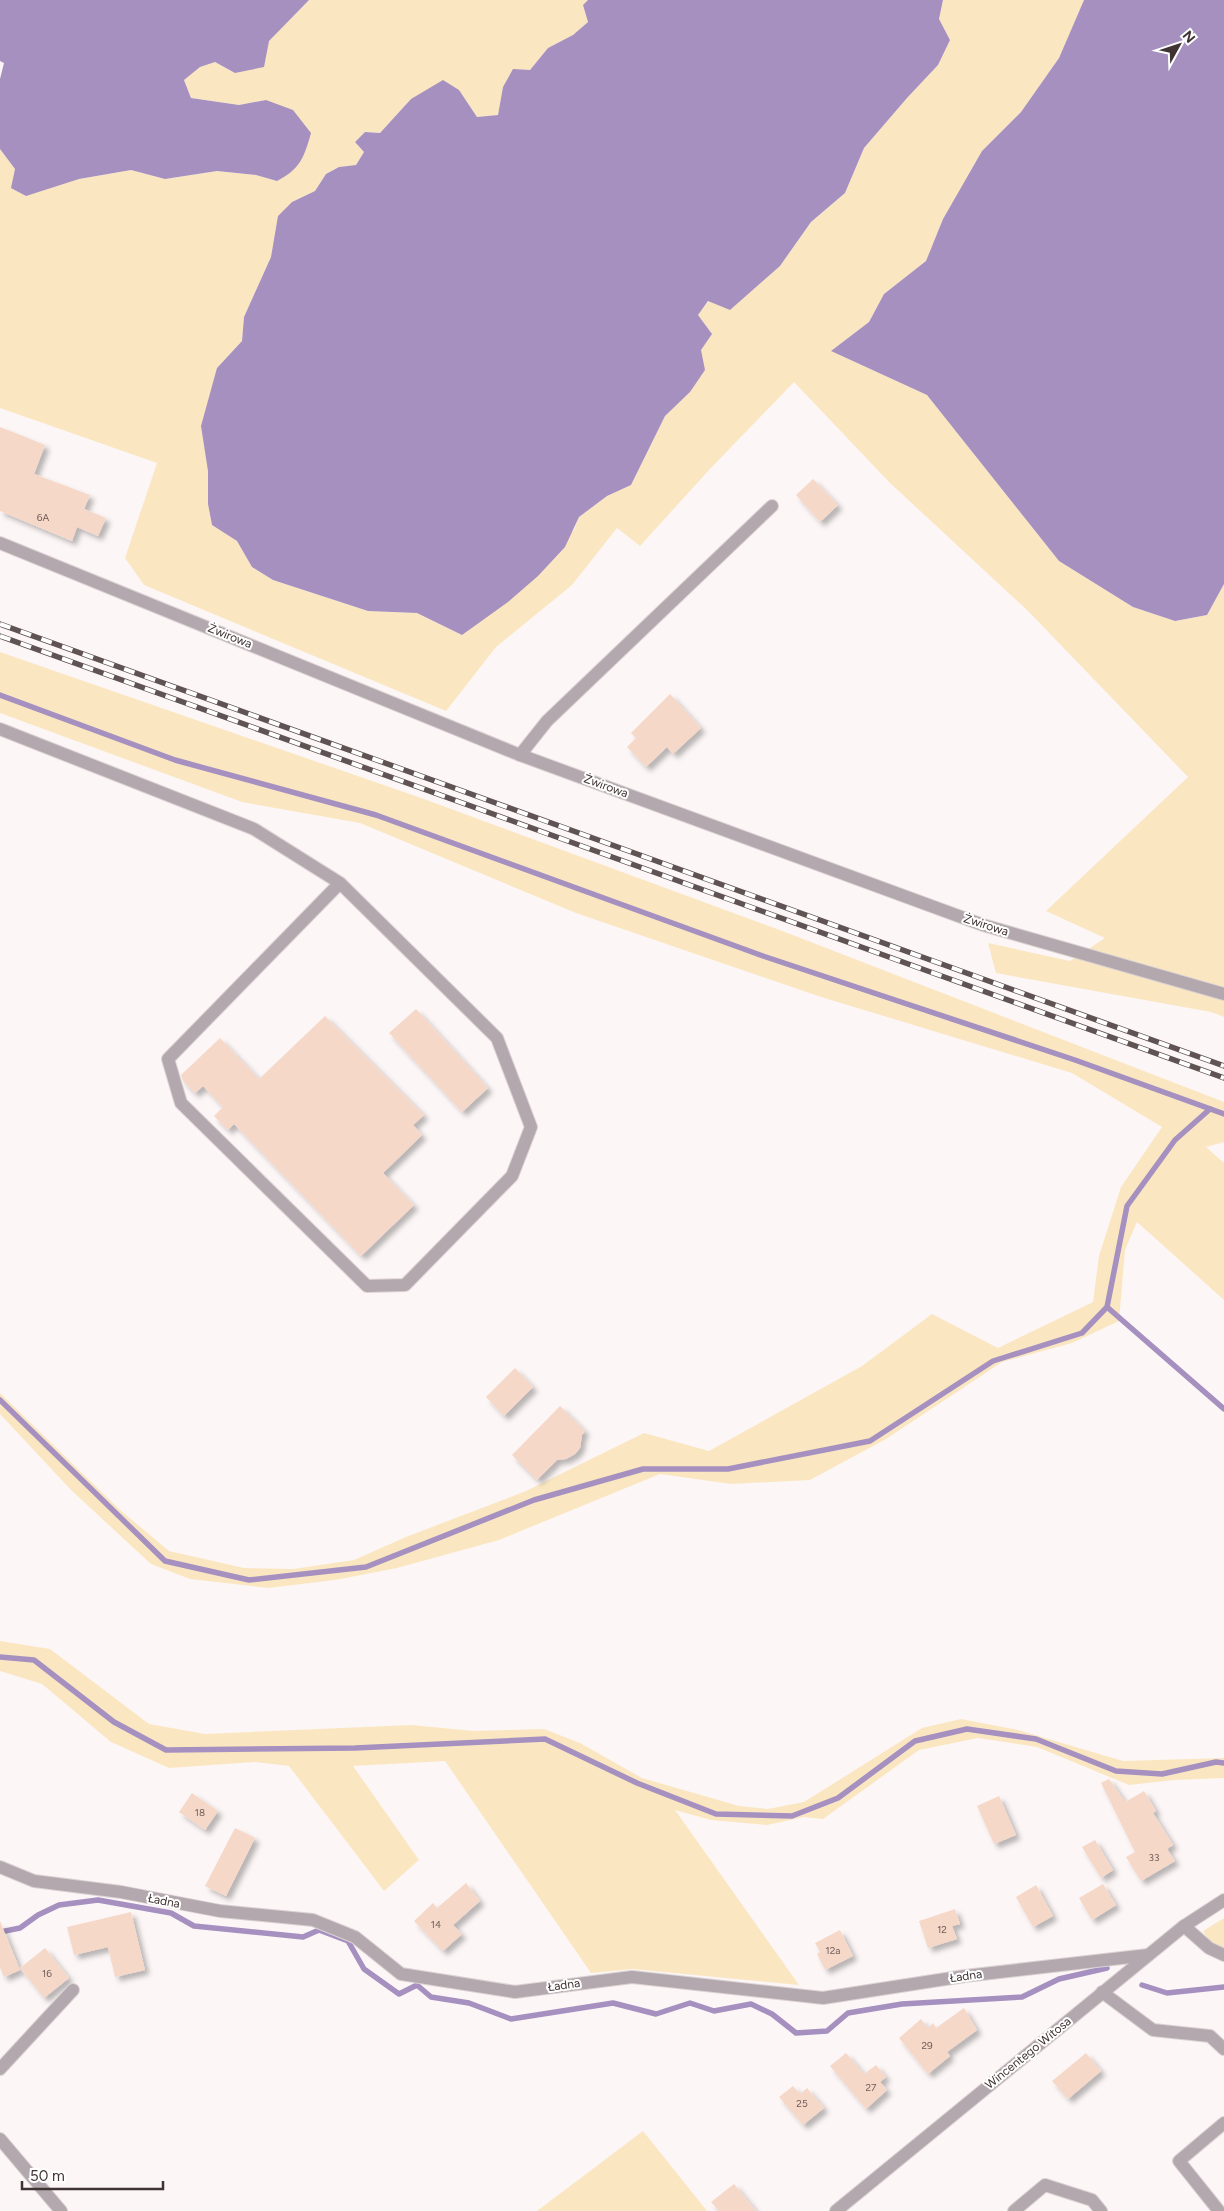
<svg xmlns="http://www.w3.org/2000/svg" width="1224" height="2211" font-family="Figtree,sans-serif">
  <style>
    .green { fill: #fae7c2 }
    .water { fill: #a590c0 }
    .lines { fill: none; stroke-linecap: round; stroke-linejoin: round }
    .stream { stroke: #a590c0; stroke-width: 5.5 }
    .building { fill: #f6d8c9; filter: url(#shadow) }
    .minor-casing { stroke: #dbd3d3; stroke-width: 14 }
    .minor { stroke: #b4a8af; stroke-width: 12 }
    .rail-casing { stroke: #5f5353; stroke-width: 5.5 }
    .rail { stroke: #fff; stroke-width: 4; stroke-dasharray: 11; stroke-linecap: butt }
    .labels { text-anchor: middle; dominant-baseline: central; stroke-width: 4; stroke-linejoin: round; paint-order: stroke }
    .number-label { font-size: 10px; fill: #6e5c58 }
    .street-label { font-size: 12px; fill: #403333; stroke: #fff }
  </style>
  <defs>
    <filter id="shadow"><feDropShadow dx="4.5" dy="4.5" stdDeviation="2.5" flood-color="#0004"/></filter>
  </defs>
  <rect width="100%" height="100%" fill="#fdf6f6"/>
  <g class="green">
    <path d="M309,0H588L583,5L588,22L573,35L548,48L530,70L503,87L498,115L477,117L459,91L411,99L380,133L365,132L355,142L364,152L356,165L339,167L326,174L315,191L292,202L279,216L271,257L244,317L242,341L217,368L208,471V504L212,525L237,541L252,567L273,580L368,611L417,613L462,635L574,530L579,517L607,496L631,485L665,416L690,392L701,351L697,315L709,301L780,266L811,222L845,193L864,148L907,98L938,65L950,40L939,19L943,0H1084L1059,58L1021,112L982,151L943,219L926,261L884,294L869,322L831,351L927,395L1059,561L1133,607L1175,621L1207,615L1224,584V1017L1211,1012L996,973L988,943L1070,961L1105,938L1046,911L1188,777L1028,611L889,482L794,382L709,470L640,546L617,528L572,585L496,647L446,711L144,585L125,558L157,463L0,408V149L15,169L79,179L131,170L165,179L217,171L256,175L277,181L266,100L239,105L191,98L184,79L200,67L215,62L235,73Z"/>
    <path d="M0,652L424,799L785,932L1224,1102V1142L1206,1147L1224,1163V1300L1137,1222L1125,1250L1119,1321L1072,1343L1002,1362L886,1439L810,1480L731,1484L660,1474L499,1540L397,1568L335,1580L268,1588L190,1579L151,1564L71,1490L0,1414V1393L120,1510L169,1551L244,1568L293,1569L354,1560L406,1537L526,1491L644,1433L709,1451L862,1366L932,1314L998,1348L1093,1302L1099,1256L1121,1187L1162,1127L1072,1073L821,997L576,913L360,823L242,802L0,713Z"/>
    <path d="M0,1641L50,1649L149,1724L205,1734L411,1725L474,1731L544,1729L580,1743L642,1778L739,1806L768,1809L804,1802L922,1728L961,1719L1018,1730L1123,1761L1224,1758V1778L1174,1780L1129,1785L1037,1747L978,1738L919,1750L823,1819L804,1817L767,1825L711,1820L675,1810L799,1985L633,1969L591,1973L445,1761L353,1766L419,1860L384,1891L289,1766L255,1762L169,1768L111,1742L42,1684L0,1671Z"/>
    <path d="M1224,1918V1951L1212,1945L1203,1931Z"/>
    <path d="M643,2131L707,2211H537Z"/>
  </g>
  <g class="water">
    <path d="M0,0H309L269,41L264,67L235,73L215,62L200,67L184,80L191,98L239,105L266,100L293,110L311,133C304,158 300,169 277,181L256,175L217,171L165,179L131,170L79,179L26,196L11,188L15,169L0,149V79L4,63L0,61Z"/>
    <path d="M588,0H943L939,19L950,40L938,65L907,98L864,148L845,193L811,222L780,266L730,310L708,301L698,315L712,334L701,350L705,370L690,392L665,416L631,485L607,496L579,517L565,547L538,576L508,602L462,635L417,613L368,611L273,580L252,567L237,541L212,525L208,504V471L201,426L217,368L242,341L244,317L271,257L278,216L292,202L315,191L326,174L339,167L356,165L364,152L355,142L365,132L380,133L411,99L443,80L459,90L477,117L498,115L503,87L513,69L530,70L548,48L573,35L588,22L583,5Z"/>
    <path d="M1084,0H1224V584L1207,615L1175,621L1133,607L1059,561L927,395L831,351L869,322L884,294L926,261L943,219L982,151L1021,112L1059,58Z"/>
  </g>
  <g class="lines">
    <g class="stream">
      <path d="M0,695L175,760L376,815L763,956L1075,1060L1224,1114"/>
      <path d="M1107,1307L1224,1409"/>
      <path d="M0,1400L165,1561L249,1580L366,1567L534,1500L643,1469H728L870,1441L993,1361L1082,1333L1107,1307L1127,1206L1175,1140L1210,1109"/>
      <path d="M0,1657L34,1660L114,1722L166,1750L355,1748L545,1739L637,1783L716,1814L792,1816L838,1798L915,1741L967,1729L1036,1739L1116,1771L1162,1774L1216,1762L1224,1763"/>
      <path d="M0,1932L20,1928L38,1915L59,1905L98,1900L171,1913L194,1926L303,1937L319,1930L348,1941L364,1969L399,1994L417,1985L431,1997L469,2003L511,2019L613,2003L656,2014L690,2003L714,2011L751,2004L772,2014L796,2033L827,2031L848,2013L902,2004L1022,1997L1059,1979L1107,1968"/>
      <path d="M1142,1985L1167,1993L1224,1987"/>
    </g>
  </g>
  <g class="building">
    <path d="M0,427L45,445L34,474L90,495L84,509L106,518L98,536L77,527L72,541L0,511Z"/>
    <path d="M813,479L838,505L820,522L796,495Z"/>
    <path d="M670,694L701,728L673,754L667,747L646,767L627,747L636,738L631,733Z"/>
    <path d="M416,1009L488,1088L462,1112L389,1033Z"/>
    <path d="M325,1016L424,1115L413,1125L422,1135L383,1173L414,1205L361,1256L234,1124L228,1130L214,1116L223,1107L203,1086L195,1093L183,1081L181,1075L220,1038L259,1079Z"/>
    <path d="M515,1368L533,1387L504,1416L486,1397Z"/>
    <path d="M560,1406L585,1431L582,1435L580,1448L575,1454L566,1459L557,1460L537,1480L512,1455Z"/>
    <path d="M1109,1779L1125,1802L1144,1791L1156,1811L1153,1813L1173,1845L1167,1849L1175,1861L1141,1881L1126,1857L1135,1852L1101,1783Z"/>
    <path d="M192,1793L218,1811L205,1830L179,1812Z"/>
    <path d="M999,1796L1016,1835L994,1844L977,1806Z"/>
    <path d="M235,1828L255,1838L226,1896L205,1886Z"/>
    <path d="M1095,1840L1113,1870L1101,1878L1082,1847Z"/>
    <path d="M466,1883L480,1901L453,1925L462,1934L443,1951L414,1921L433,1903L437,1908Z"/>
    <path d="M1103,1884L1116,1905L1092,1920L1079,1898Z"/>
    <path d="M1036,1885L1053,1916L1033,1927L1016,1897Z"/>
    <path d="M955,1909L960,1924L952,1926L957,1939L928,1948L919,1921Z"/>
    <path d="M131,1912L145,1970L115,1977L108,1947L74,1955L67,1927Z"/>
    <path d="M0,1921L20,1970L4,1977L0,1968Z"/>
    <path d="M840,1930L853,1956L825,1970L817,1954L820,1952L815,1943Z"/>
    <path d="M45,1948L69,1978L44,1998L20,1968Z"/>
    <path d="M964,2008L977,2030L947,2052L950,2056L928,2074L899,2038L921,2019L928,2028L933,2023L936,2028Z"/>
    <path d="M846,2053L864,2074L876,2065L886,2077L880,2082L887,2090L866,2109L830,2066Z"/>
    <path d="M1086,2053L1101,2071L1068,2099L1052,2081Z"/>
    <path d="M793,2086L800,2094L807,2088L824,2108L803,2125L779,2097Z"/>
    <path d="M734,2184L756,2211H719L711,2202Z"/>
  </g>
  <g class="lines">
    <g class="minor-casing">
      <g id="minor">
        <path d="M0,543L520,755L983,925L1224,994"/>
        <path d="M0,729L254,829L340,883L497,1038L531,1127L512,1176L405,1285L367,1286L181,1103L168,1059L340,883"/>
        <path d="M520,755L547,721L772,506"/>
        <path d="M0,1867L34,1881L121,1892L220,1911L313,1920L355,1937L401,1974L515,1992L632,1977L823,1998L965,1976L1148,1955"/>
        <path d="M1184,1926L1209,1948L1224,1955"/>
        <path d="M1102,1992L1153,2030L1210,2036L1224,2049"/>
        <path d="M0,2069L73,1990"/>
        <path d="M0,2139L61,2211"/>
        <path d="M836,2211L1184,1926L1224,1900"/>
        <path d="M1014,2211L1045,2185L1092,2200L1101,2211"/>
        <path d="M1219,2211L1179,2161L1224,2123"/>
      </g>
    </g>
    <use href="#minor" class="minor"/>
    <g class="rail-casing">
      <g id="rail">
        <path d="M0,624L1224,1066"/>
        <path d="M0,636L1224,1078"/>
      </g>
    </g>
    <use href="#rail" class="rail"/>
  </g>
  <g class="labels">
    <g class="number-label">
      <text x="43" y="517">6A</text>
      <text x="200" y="1812">18</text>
      <text x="1154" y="1857">33</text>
      <text x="436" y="1924">14</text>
      <text x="942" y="1929">12</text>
      <text x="833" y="1950">12a</text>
      <text x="47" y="1973">16</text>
      <text x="927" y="2045">29</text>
      <text x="871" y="2087">27</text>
      <text x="802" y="2103">25</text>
    </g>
    <g class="street-label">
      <text transform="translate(230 636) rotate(22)">Żwirowa</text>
      <text transform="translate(606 786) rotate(20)">Żwirowa</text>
      <text transform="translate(986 925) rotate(18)">Żwirowa</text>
      <text transform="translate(164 1901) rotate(11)">Ładna</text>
      <text transform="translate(966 1976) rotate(-8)">Ładna</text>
      <text transform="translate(564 1985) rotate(-8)">Ładna</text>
      <text transform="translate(1028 2053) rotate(-39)">Wincentego Witosa</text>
    </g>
  </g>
  <g transform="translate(1179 45) rotate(50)" stroke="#ffffff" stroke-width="4" paint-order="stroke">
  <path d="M0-4L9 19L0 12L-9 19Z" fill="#403333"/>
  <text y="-8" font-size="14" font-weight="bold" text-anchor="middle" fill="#403333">N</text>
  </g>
  <path d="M22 2181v8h141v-8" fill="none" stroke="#403333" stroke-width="2.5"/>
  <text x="30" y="2181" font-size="15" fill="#403333" stroke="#ffffff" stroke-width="4" paint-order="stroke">50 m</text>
</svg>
